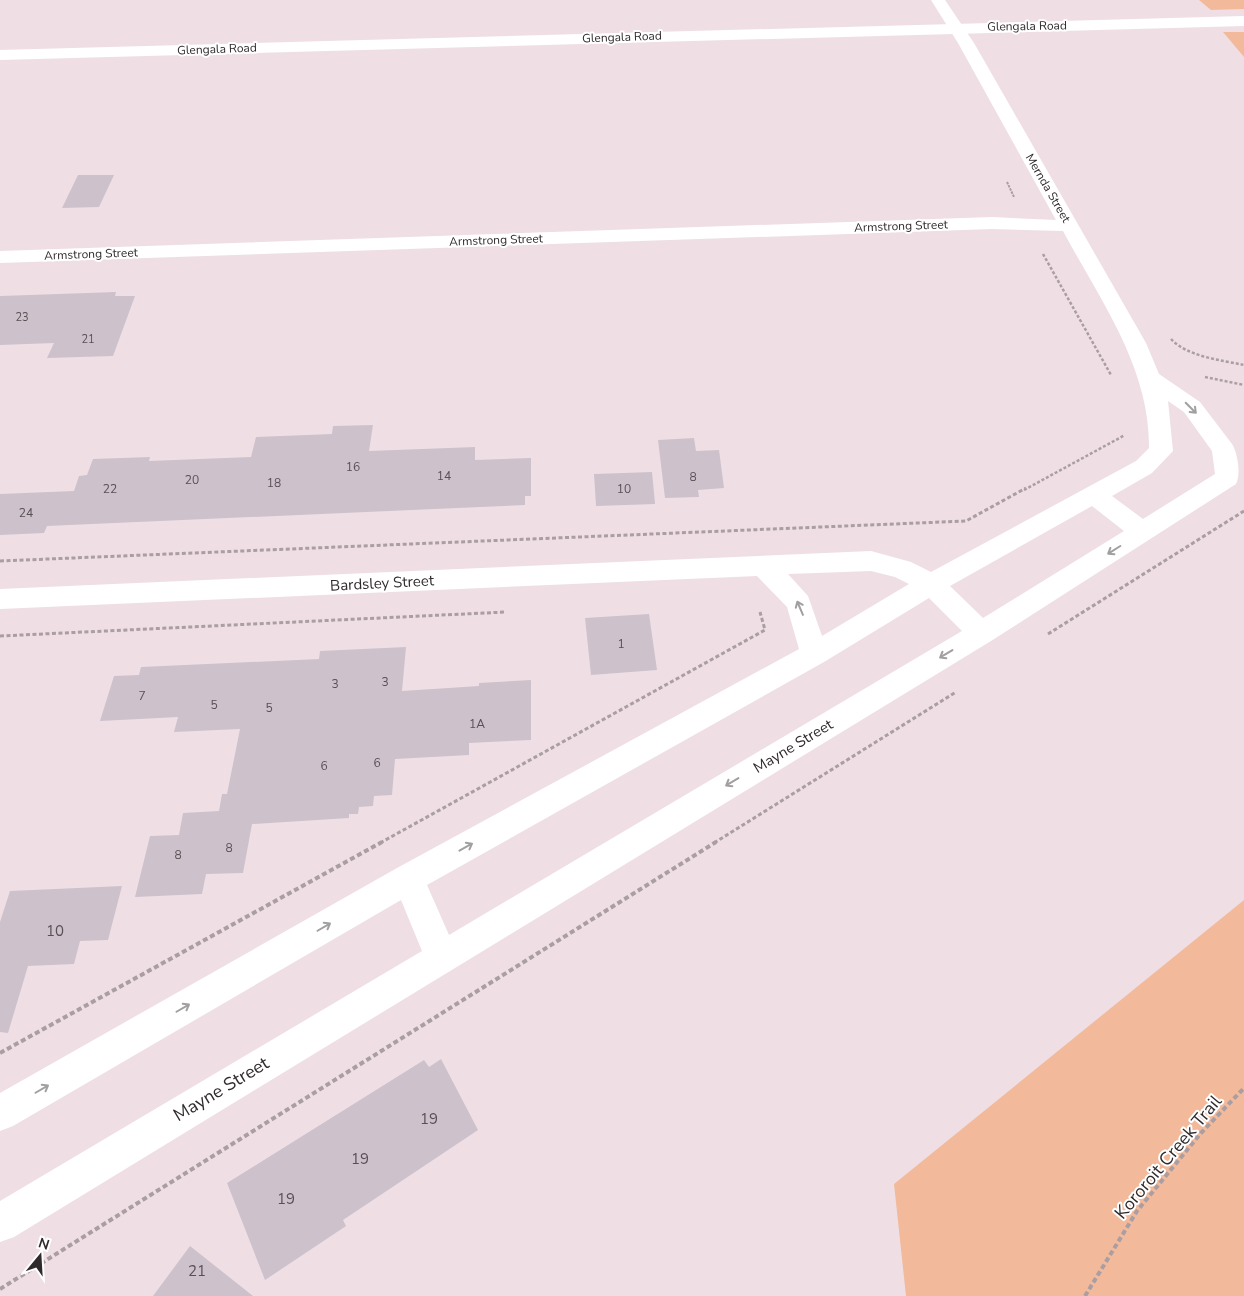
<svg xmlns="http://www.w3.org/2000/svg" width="1244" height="1296" font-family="'Nunito Sans',sans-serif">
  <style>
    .green { fill: #f2ba9b }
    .building { fill: #cdc1cc }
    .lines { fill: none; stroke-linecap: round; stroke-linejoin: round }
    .path-far3 { stroke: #aa9ea2; stroke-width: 2; stroke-dasharray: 2.5 1; stroke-linecap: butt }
    .path-far2 { stroke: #aa9ea2; stroke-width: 2.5; stroke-dasharray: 3 2; stroke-linecap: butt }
    .path-far1 { stroke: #aa9ea2; stroke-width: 3; stroke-dasharray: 4 2.5; stroke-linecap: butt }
    .path { stroke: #aa9ea2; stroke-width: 4; stroke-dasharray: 5 3; stroke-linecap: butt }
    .street { fill: #fff; fill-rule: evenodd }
    .secondary { fill: #fff; fill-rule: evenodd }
    .oneway { stroke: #a29fa0 }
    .labels { text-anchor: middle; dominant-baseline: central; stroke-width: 4; stroke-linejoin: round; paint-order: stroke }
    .far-number-label { font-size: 11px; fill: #575054 }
    .far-street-label { font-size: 12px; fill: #302a2c; stroke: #fff }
    .number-label { font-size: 12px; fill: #575054 }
    .street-label { font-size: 15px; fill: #302a2c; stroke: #fff }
    .near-number-label { font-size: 15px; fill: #575054 }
    .near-street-label { font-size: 18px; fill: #302a2c; stroke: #fff }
  </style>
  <rect width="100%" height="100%" fill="#efdfe4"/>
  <g class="green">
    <path d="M1199,0H1244V9L1211,10Z"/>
    <path d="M1223,32H1244V57Z"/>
    <path d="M1244,900V1296H906L894,1184Z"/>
  </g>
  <g class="building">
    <path d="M78,175H114L99,207L62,208Z"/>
    <path d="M116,292L115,296H135L113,356L47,358L54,343L0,345V296Z"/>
    <path d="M373,425L369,451L475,447V460L531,458V496H525V505L47,526L44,533L0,535V494L74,491L79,476L87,475L93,459L150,457L149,461L251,457L256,437L332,434L333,426Z"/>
    <path d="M694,438L696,451L719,450L724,488L698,490L699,497L665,498L658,440Z"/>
    <path d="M652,472L655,504L596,506L594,474Z"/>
    <path d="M649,614L657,670L591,675L585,618Z"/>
    <path d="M406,647L402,691L479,686V683L531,680V740L469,743V755L395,759L392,795L374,796L373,806L359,807L358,814H349V818L252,824L243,873L206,874L202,894L135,897L150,836L179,835L183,813L219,811L222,794H227L240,729L174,732L178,717L100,721L114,676L139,675L141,667L319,659L320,651Z"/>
    <path d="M122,886L108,940L80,941L74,964L28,966L8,1033L0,1032V922L10,891Z"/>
    <path d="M441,1059L478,1130L343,1220L346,1226L265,1280L227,1183L424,1060L429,1067Z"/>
    <path d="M190,1246L253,1296H153Z"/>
  </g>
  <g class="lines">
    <path class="path-far3" d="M1007,182L1014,197"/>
    <g class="path-far2">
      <path d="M1043,254L1111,375"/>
      <path d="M1171,339C1188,357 1221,360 1244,365"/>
      <path d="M1205,377L1244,385"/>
      <path d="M1024,490L1125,435"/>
    </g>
    <g class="path-far1">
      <path d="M0,561L966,521L1026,488"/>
      <path d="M1048,634L1244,511"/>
      <path d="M0,636L506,612"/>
      <path d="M380,843L765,630L760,612"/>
      <path d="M714,843L956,692"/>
    </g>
    <g class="path">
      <path d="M0,1053L382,842"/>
      <path d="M0,1289L716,842"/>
      <path d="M1085,1296L1137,1211L1201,1133L1244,1088"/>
    </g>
    <path class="street" d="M931,0H945L974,43L1146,343L1159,374L1200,402L1232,444C1238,454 1241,474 1236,484L991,641L14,1237L0,1242V1201L422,951L401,900L13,1126L0,1131V1093L397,868L799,649L787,607L757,576L0,609V589L871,551L911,562L931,572L1136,461L1149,448C1150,367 1100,300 1063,231L992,229L0,263V251L992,217L1056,220L958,43ZM1168,401L1184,412L1212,451L1215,474L1143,519L1112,496L1152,473L1173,451ZM1092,506L1124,531L983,618L950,586ZM871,571L895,577L909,584L822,636L808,596L788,574ZM929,598L962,631L449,935L427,885L824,662Z"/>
    <path class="secondary" d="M1244,16V26L0,60V50Z"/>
  </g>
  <defs><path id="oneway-shaft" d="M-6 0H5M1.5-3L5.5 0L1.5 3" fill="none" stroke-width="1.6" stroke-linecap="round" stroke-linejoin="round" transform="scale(1.25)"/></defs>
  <g class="oneway">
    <use href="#oneway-shaft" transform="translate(1191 408) rotate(45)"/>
    <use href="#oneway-shaft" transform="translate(1114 550) rotate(148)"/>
    <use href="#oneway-shaft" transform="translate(800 608) rotate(-113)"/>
    <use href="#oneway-shaft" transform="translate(946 654) rotate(149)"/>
    <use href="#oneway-shaft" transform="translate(732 782) rotate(149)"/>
    <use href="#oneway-shaft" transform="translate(466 847) rotate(-29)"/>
    <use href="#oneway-shaft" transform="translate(324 927) rotate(-30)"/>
    <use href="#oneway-shaft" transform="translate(183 1008) rotate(-30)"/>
    <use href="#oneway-shaft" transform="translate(42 1089) rotate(-30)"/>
  </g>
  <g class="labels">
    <g class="far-number-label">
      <text x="22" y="317">23</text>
      <text x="88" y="339">21</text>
    </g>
    <g class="far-street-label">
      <text transform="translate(1027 26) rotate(-1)">Glengala Road</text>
      <text transform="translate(622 37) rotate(-2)">Glengala Road</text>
      <text transform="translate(217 49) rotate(-2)">Glengala Road</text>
      <text transform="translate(1048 188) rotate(60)">Mernda Street</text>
      <text transform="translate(901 226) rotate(-2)">Armstrong Street</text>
      <text transform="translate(496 240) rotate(-2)">Armstrong Street</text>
      <text transform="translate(91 254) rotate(-2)">Armstrong Street</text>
    </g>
    <g class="number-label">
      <text x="353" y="467">16</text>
      <text x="444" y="476">14</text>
      <text x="693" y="477">8</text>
      <text x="192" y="480">20</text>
      <text x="274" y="483">18</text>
      <text x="110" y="489">22</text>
      <text x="624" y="489">10</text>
      <text x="26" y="513">24</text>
      <text x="621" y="644">1</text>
      <text x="385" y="682">3</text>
      <text x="335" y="684">3</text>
      <text x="142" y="696">7</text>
      <text x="214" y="705">5</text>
      <text x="269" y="708">5</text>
      <text x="477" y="724">1A</text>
      <text x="377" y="763">6</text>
      <text x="324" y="766">6</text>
      <text x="229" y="848">8</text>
      <text x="178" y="855">8</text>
    </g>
    <g class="street-label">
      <text transform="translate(382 583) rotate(-3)">Bardsley Street</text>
      <text transform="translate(793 746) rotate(-31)">Mayne Street</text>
    </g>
    <g class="near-number-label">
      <text x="55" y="931">10</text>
      <text x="429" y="1119">19</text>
      <text x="360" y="1159">19</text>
      <text x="286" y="1199">19</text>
      <text x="197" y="1271">21</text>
    </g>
    <g class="near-street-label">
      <text transform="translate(221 1089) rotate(-31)">Mayne Street</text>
      <text transform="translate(1168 1157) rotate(-50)">Kororoit Creek Trail</text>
    </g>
  </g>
  <g transform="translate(40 1256) rotate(18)" stroke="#ffffff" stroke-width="4" paint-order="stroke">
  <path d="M0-4L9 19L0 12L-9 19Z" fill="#302a2c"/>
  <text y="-8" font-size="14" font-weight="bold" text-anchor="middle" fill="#302a2c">N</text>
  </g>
</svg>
